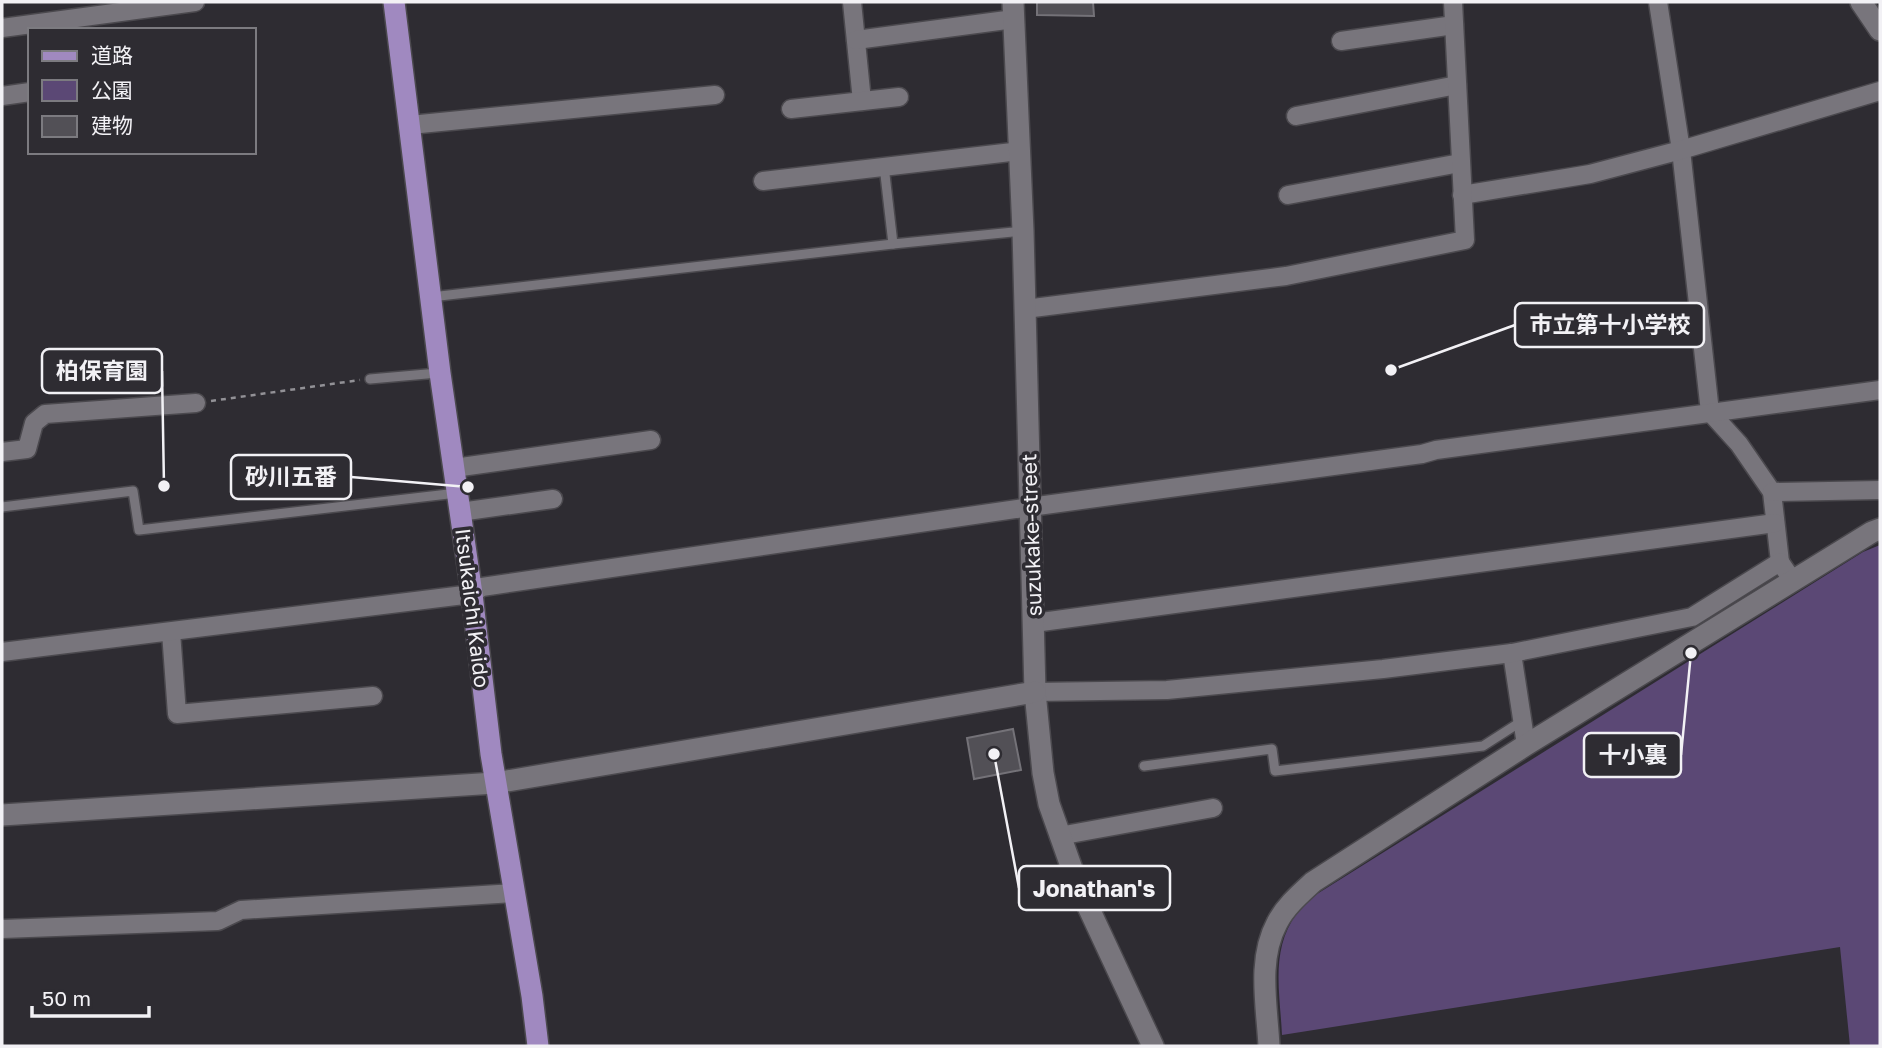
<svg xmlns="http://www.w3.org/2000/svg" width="1882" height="1048" font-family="'Golos Text','Noto Sans JP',sans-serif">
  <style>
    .green { fill: #5b4875 }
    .building { fill: #525056; stroke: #747278; stroke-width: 2 }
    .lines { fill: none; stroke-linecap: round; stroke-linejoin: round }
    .lane-casing { stroke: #4b494e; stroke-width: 12 }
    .street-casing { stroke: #4b494e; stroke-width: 21 }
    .secondary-casing { stroke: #4b494e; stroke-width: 24 }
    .primary-casing { stroke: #4b494e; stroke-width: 24 }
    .path { stroke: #929196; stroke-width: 2.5; stroke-dasharray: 5 5; stroke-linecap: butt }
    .lane { stroke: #78757c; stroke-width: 9 }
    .street { stroke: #78757c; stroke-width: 18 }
    .secondary { stroke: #78757c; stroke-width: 21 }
    .primary { stroke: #a089c0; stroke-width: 21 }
    .labels { text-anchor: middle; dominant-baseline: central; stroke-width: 7; stroke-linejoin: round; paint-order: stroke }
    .street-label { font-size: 21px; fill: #f2f1f5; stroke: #2e2c32 }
    .leader { fill: none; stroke: #f2f1f5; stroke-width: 2.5 }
    .callout-dot { fill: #f2f1f5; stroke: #2e2c32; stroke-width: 2.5 }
    .callout { fill: #2e2c32; stroke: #f2f1f5; stroke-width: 2.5 }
    .callout-label { font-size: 23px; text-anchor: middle; font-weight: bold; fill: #f2f1f5 }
  </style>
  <rect width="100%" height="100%" fill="#2e2c32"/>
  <path class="green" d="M1880,545V1046H1850L1840,947L1282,1035C1280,992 1270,950 1297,913C1303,906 1310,900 1317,894L1863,552Z"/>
  <g class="building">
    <path d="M1037,2H1093L1094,16L1037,15Z"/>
    <path d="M1013,729L1021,770L974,779L967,738Z"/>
  </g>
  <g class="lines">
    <g class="lane-casing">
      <g id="lane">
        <path d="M884,166L893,244"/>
        <path d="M431,297L893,244L1023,231"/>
        <path d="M370,379L438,373"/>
        <path d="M2,507L133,491L139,530L457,493"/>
        <path d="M1144,766L1272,749L1275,771L1483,746L1522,721"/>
      </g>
    </g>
    <g class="street-casing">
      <g id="street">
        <path d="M852,2L862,101"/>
        <path d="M1658,2L1681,150L1710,412L1739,444L1772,492L1780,562"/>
        <path d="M2,28L195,2"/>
        <path d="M856,40L1014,19"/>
        <path d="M1341,41L1454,25"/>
        <path d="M2,96L30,92"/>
        <path d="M791,109L899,97"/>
        <path d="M1296,116L1457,85"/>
        <path d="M410,125L715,95"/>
        <path d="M763,181L1020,151"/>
        <path d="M1288,195L1460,163"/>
        <path d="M1462,195L1590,174L1681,150L1880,91"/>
        <path d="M1025,309L1286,276L1465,240L1453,2"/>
        <path d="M2,452L27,449L34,423L45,414L196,403"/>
        <path d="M454,468L651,440"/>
        <path d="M1772,492L1880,490"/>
        <path d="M460,512L553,499"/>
        <path d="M1034,623L1775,523"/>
        <path d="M171,632L177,714L373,696"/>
        <path d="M2,652L472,594L482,587L1030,507L1422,454L1436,450L1880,390"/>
        <path d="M1512,653L1526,745"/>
        <path d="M1035,692L1167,690L1383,669L1512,653L1692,617L1780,562L1793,581"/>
        <path d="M1059,836L1213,808"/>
        <path d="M2,929L218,921L241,910L514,893"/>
      </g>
    </g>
    <g class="secondary-casing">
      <g id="secondary">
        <path d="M1013,2L1023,231L1035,692L1043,773L1049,804L1077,883L1153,1046"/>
        <path d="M1861,2L1880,30"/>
        <path d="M2,815L495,783L1035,692"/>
        <path d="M1269,1046C1267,1006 1257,960 1277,923C1285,907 1300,894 1313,882L1526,745L1872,532L1880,529"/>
      </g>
    </g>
    <g class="primary-casing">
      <path id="primary" d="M394,2L440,373L472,594L491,754L532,996L538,1046"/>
    </g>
    <path class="path" d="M211,401L360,380"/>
    <use href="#lane" class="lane"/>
    <use href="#street" class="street"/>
    <use href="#secondary" class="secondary"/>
    <use href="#primary" class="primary"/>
  </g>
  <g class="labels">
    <g class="street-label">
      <text transform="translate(1031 535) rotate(-92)">suzukake-street</text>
      <text transform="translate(473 608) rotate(83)">Itsukaichi Kaido</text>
    </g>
  </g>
  <path class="leader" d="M1391 370L1515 325M164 486L162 371M468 487L351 477M1691 653L1681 755M994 754L1019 888"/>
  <g class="callout-dot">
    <circle cx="1391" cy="370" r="7"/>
    <circle cx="164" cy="486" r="7"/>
    <circle cx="468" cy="487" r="7"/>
    <circle cx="1691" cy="653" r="7"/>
    <circle cx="994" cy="754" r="7"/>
  </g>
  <g class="callout">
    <rect x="1515" y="303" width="189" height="44" rx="7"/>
    <rect x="42" y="349" width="120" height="44" rx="7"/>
    <rect x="231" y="455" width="120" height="44" rx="7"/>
    <rect x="1584" y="733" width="97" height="44" rx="7"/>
    <rect x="1019" y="866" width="151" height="44" rx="7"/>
  </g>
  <g class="callout-label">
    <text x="1610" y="333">市立第十小学校</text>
    <text x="102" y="379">柏保育園</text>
    <text x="291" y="485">砂川五番</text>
    <text x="1633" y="763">十小裏</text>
    <text x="1094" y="897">Jonathan's</text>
  </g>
  <rect width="1882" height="1048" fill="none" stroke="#f2f1f5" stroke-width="7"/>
  <rect x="28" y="28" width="228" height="126" fill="#2e2c32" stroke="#7c7b80" stroke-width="2"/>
  <rect x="42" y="51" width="35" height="10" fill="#a089c0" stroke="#7c7b80" stroke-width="2"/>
  <text x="91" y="63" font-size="21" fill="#f2f1f5">道路</text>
  <rect x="42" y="80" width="35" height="21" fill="#5b4875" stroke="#7c7b80" stroke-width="2"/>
  <text x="91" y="98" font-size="21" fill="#f2f1f5">公園</text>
  <rect x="42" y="116" width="35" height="21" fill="#525056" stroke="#7c7b80" stroke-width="2"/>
  <text x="91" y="133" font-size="21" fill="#f2f1f5">建物</text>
  <path d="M32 1006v10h117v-10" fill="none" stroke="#f2f1f5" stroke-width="3.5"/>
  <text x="42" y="1006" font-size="21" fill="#f2f1f5" stroke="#2e2c32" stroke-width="5" paint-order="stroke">50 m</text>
</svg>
